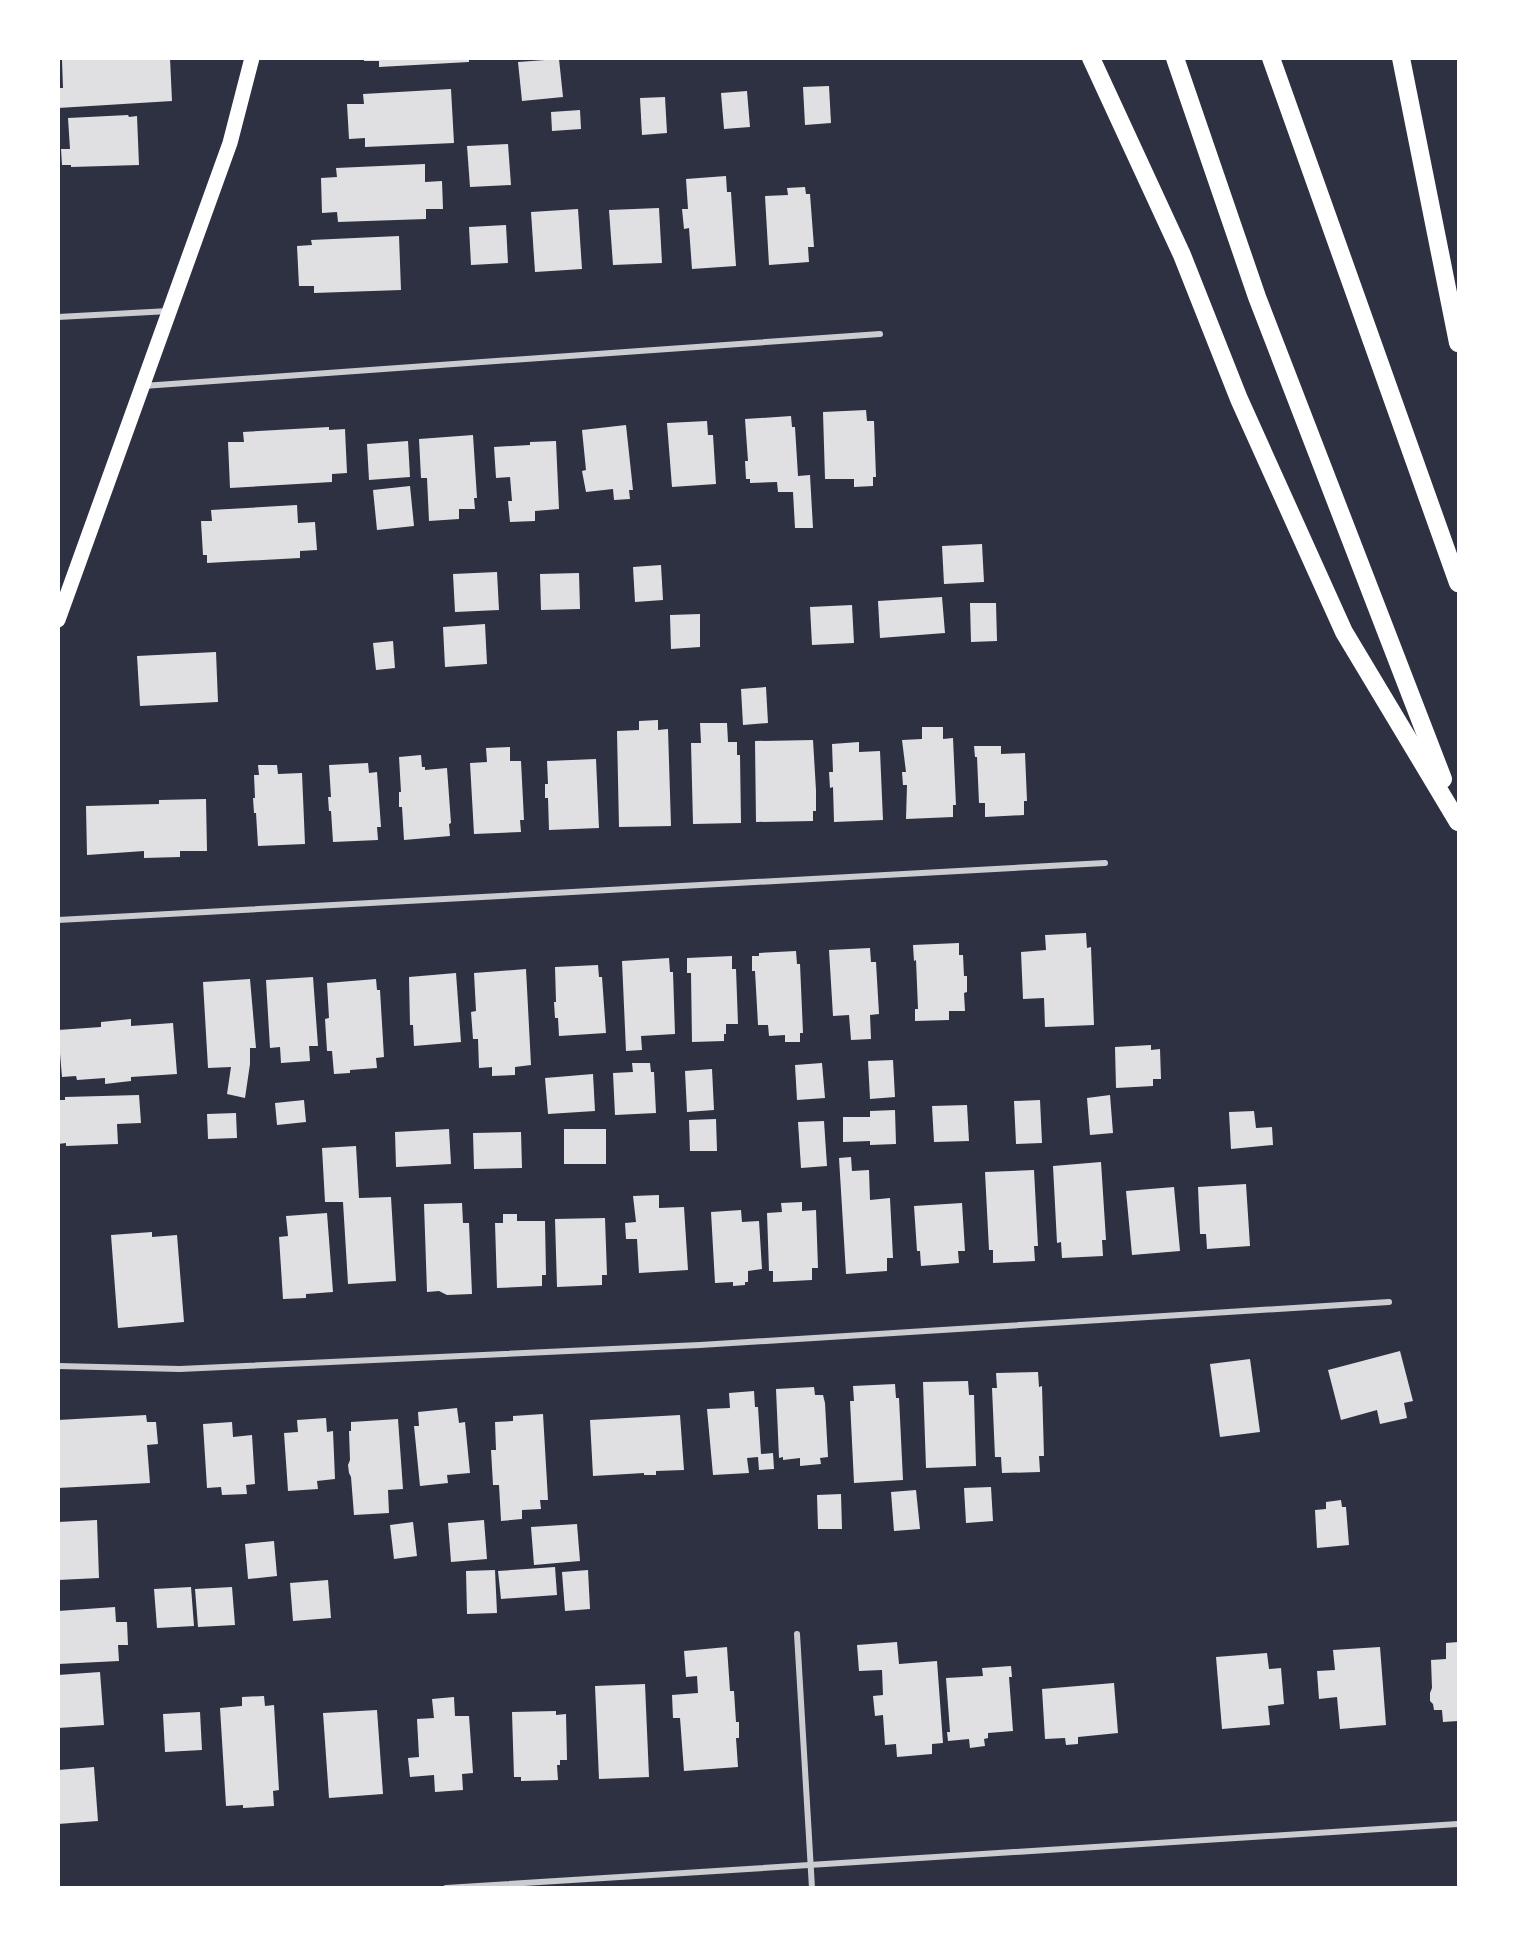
<svg xmlns="http://www.w3.org/2000/svg" width="1517" height="1946" font-family="'Source Sans 3',sans-serif">
  <style>
    .building { fill: #e0e0e3 }
    .lines { fill: none; stroke-linecap: round; stroke-linejoin: round }
    .minor { stroke: #caccd0; stroke-width: 6 }
    .primary { stroke: #fff; stroke-width: 15 }
    .motorway { stroke: #fff; stroke-width: 18 }
  </style>
  <rect width="100%" height="100%" fill="#2d3142"/>
  <g class="building">
    <path d="M107,58H170L172,101L58,108V88H63L62,60Z"/>
    <path d="M364,58H469V62L379,67V61H364Z"/>
    <path d="M559,59L563,97L522,101L518,62Z"/>
    <path d="M829,86L831,123L805,125L803,87Z"/>
    <path d="M451,89L454,143L365,147V138L349,139L347,104H364L363,94Z"/>
    <path d="M747,91L750,127L724,129L721,93Z"/>
    <path d="M665,97L667,133L642,135L640,98Z"/>
    <path d="M580,110L581,129L552,131L551,112Z"/>
    <path d="M128,115L129,117L137,116L139,165L71,167V165H62L61,149H70L68,118Z"/>
    <path d="M508,144L511,185L470,187L467,146Z"/>
    <path d="M425,164V182L442,181L443,209H426V219L338,222L337,212L322,213L321,178L337,177L336,168Z"/>
    <path d="M726,176L727,192H731L736,266L692,269L689,228L684,229L682,209H688L686,179Z"/>
    <path d="M805,187L806,194H810L814,247H808L809,262L769,265L765,196L788,195L787,188Z"/>
    <path d="M659,208L662,263L613,265L609,210Z"/>
    <path d="M578,209L582,269L535,272L531,212Z"/>
    <path d="M506,225L508,263L471,265L469,227Z"/>
    <path d="M399,236L401,290L314,293V286H299L297,246L312,245L311,240Z"/>
    <path d="M866,410L867,421H874L876,477H873V486L854,487V479H825L823,412Z"/>
    <path d="M791,416L792,427H795L798,476L810,475L813,528H795L793,492H778L777,482L750,483V479H746L745,461H748L745,419Z"/>
    <path d="M707,421L708,435H713L716,484L672,487L667,423Z"/>
    <path d="M626,425L633,490H629L630,499L614,500L613,489L586,492L582,471L586,470L582,430Z"/>
    <path d="M329,427V430L345,429L347,473L332,474V482L230,488L228,442H244L243,432Z"/>
    <path d="M473,435L477,498H474L475,509H459V519L429,521L427,478H421L419,439Z"/>
    <path d="M408,441L410,477L369,480L367,444Z"/>
    <path d="M556,441L559,509L535,511V521L510,522L508,501H512L510,477L496,478L494,447L530,445V442Z"/>
    <path d="M410,486L414,526L377,530L373,490Z"/>
    <path d="M297,505L298,523L315,522L317,550L300,551V558L207,563V555H203L201,521H212L211,510Z"/>
    <path d="M982,544L984,582L944,584L942,546Z"/>
    <path d="M661,565L663,600L635,602L633,567Z"/>
    <path d="M497,572L499,610L455,612L453,574Z"/>
    <path d="M579,573L580,609L541,610L540,574Z"/>
    <path d="M942,597L945,633L880,638L878,601Z"/>
    <path d="M970,603H996L997,641L971,642Z"/>
    <path d="M852,605L854,643L812,645L810,607Z"/>
    <path d="M700,614V647L671,649L670,615Z"/>
    <path d="M485,624L487,664L445,667L443,627Z"/>
    <path d="M393,641L395,668L376,670L373,643Z"/>
    <path d="M216,652L218,702L140,706L137,656Z"/>
    <path d="M766,687L768,723L743,725L741,689Z"/>
    <path d="M658,720V730L668,729L671,826L619,827L617,731L639,730V721Z"/>
    <path d="M700,723H727L728,742H737V755H740L741,823L693,824L691,743H701Z"/>
    <path d="M922,727H943V739L953,738L956,805H953V817L906,819L907,785H903L902,772H906L902,740L922,739Z"/>
    <path d="M813,740L816,790V811H813V821L756,822L755,741Z"/>
    <path d="M859,742V752L880,751L883,820L834,822L833,787L830,788L829,772H833L832,744Z"/>
    <path d="M974,746H1001V754L1025,753L1027,801H1024V815L985,817V803H979L977,757H975Z"/>
    <path d="M510,747V761H521L524,820H520L521,832L474,834L470,763L487,762L486,748Z"/>
    <path d="M421,755L422,767H425V770L447,768L451,823L449,824L450,836L404,840L402,807H399V792H401L399,757Z"/>
    <path d="M596,759L599,828L549,830L548,798H545V784H548L547,761Z"/>
    <path d="M368,763L369,773L377,772L381,827H377L378,840L333,842L331,811H329L328,797H331L329,765Z"/>
    <path d="M258,765H277L278,774L302,773L305,844L258,846L256,813H254L253,798H255L254,775H259Z"/>
    <path d="M206,799L207,851H180V857L144,858V851L87,855L86,806L159,804V800Z"/>
    <path d="M1086,933L1087,948L1091,947L1094,1025L1045,1027L1044,998L1023,999L1021,952L1046,950L1045,935Z"/>
    <path d="M959,943V955H963L964,976H967V992L964,993L965,1011H949V1020L915,1021V1009H918L916,960L914,961L913,945Z"/>
    <path d="M870,948L871,962H876L879,1014L870,1015L871,1039L851,1040L849,1015L833,1016L829,950Z"/>
    <path d="M796,951L797,964H800L803,1033H800V1042H785V1035L769,1036L768,1025H758L755,971H752V956H759V953Z"/>
    <path d="M732,956V969H736L738,1024H726V1034H724V1041L692,1042L691,973H687V958Z"/>
    <path d="M669,958L670,972H673L675,1034L641,1036L642,1050L626,1051L622,961Z"/>
    <path d="M598,965L599,977H602L606,1033L559,1036L558,1018H555L554,1002H556L555,967Z"/>
    <path d="M526,969L531,1065L515,1067V1075L492,1076V1067L479,1068L478,1039H473L471,1012L476,1011L474,973Z"/>
    <path d="M456,973L461,1042L414,1046L413,1025H410L409,977Z"/>
    <path d="M313,977L318,1046H309L310,1061L281,1063L280,1047L270,1048L266,980Z"/>
    <path d="M250,979L256,1048H250V1064L245,1098L227,1094L231,1067L208,1068L203,982Z"/>
    <path d="M376,979L377,990H380L384,1057L376,1058L377,1068L350,1070V1073L334,1074L332,1051H327L325,1019L329,1018L327,983Z"/>
    <path d="M131,1019V1026L173,1023L177,1074L131,1077V1081L105,1084V1078L77,1080L76,1076L62,1077L58,1030L101,1027V1022Z"/>
    <path d="M1151,1045V1050L1160,1049L1161,1079H1153V1086L1116,1088L1115,1047Z"/>
    <path d="M893,1060L895,1097L870,1099L868,1061Z"/>
    <path d="M632,1063H650L651,1072H654L656,1113L615,1115L613,1073L633,1072Z"/>
    <path d="M822,1063L825,1098L797,1100L795,1065Z"/>
    <path d="M712,1069L714,1110L687,1112L685,1071Z"/>
    <path d="M593,1074L595,1111L548,1114L545,1078Z"/>
    <path d="M139,1095L141,1123L117,1124L118,1144L66,1146V1143L58,1144V1100H65V1097Z"/>
    <path d="M1110,1095L1113,1133L1090,1135L1087,1098Z"/>
    <path d="M304,1100L306,1122L277,1125L275,1103Z"/>
    <path d="M1040,1100L1042,1143L1016,1144L1014,1101Z"/>
    <path d="M967,1105L969,1141L934,1142L932,1106Z"/>
    <path d="M895,1110L896,1144L870,1145V1141L843,1142V1117H870V1111Z"/>
    <path d="M1254,1111L1256,1128L1272,1127L1273,1145L1231,1149L1229,1112Z"/>
    <path d="M236,1113L237,1138L208,1139L207,1114Z"/>
    <path d="M716,1119L717,1151H690L689,1120Z"/>
    <path d="M824,1121L827,1166L801,1168L798,1122Z"/>
    <path d="M449,1129L451,1164L396,1167L395,1132Z"/>
    <rect x="564" y="1129" width="42" height="35"/>
    <path d="M521,1132L522,1168L474,1169L473,1133Z"/>
    <path d="M356,1146L359,1198L391,1197L396,1281L348,1284L343,1202H325L322,1148Z"/>
    <path d="M851,1157L852,1171L869,1170L870,1200L890,1198L893,1258H887V1271L846,1274L839,1158Z"/>
    <path d="M1101,1162L1106,1240H1102L1103,1256L1062,1258L1061,1242L1057,1243L1053,1166Z"/>
    <path d="M1034,1170L1038,1246H1034L1035,1261L993,1263V1250H989L985,1172Z"/>
    <path d="M1246,1184L1250,1246L1207,1249L1206,1234H1200L1198,1187Z"/>
    <path d="M1174,1187L1180,1251L1132,1255L1126,1191Z"/>
    <path d="M659,1195V1208L684,1207L688,1270L639,1273L637,1239H626L625,1223L636,1222L633,1196Z"/>
    <path d="M802,1202V1211L816,1210L818,1268H812V1280L773,1282V1271H769L767,1213L782,1212L781,1203Z"/>
    <path d="M462,1203L463,1223H469L472,1294L447,1295L439,1291L427,1292L424,1204Z"/>
    <path d="M962,1203L965,1251H958L959,1263L921,1266L920,1251H917L914,1206Z"/>
    <path d="M741,1210L742,1222L759,1221L762,1269L748,1271V1282H745V1285L733,1286V1282L715,1283L711,1212Z"/>
    <path d="M327,1213L333,1292L306,1294V1298L283,1299L279,1237L288,1236L286,1216Z"/>
    <path d="M503,1214H517V1221H545L546,1275H542V1286L497,1288L495,1223H503Z"/>
    <path d="M605,1218L607,1275H602V1285L557,1287L555,1219Z"/>
    <path d="M152,1232V1237L177,1235L184,1322L118,1328L111,1235Z"/>
    <path d="M1400,1351L1413,1401L1404,1403L1407,1418L1380,1424L1377,1410L1341,1420L1328,1370Z"/>
    <path d="M1250,1359L1260,1432L1220,1437L1210,1364Z"/>
    <path d="M1038,1372L1039,1387L1042,1386L1044,1456H1039L1040,1472L1002,1473L1001,1457H995L992,1388H997L996,1373Z"/>
    <path d="M968,1381L969,1395H974L976,1466L926,1468L923,1382Z"/>
    <path d="M895,1384L896,1398H899L903,1480L854,1483L850,1401H854L853,1386Z"/>
    <path d="M814,1387L815,1395H823L825,1403L828,1457L820,1458L821,1464L800,1466V1458L783,1460V1457L779,1458L776,1389Z"/>
    <path d="M754,1391L755,1407H758L761,1454L773,1453L774,1469L759,1470L758,1457L747,1458L749,1473L713,1475L707,1409L730,1408L729,1393Z"/>
    <path d="M457,1408L459,1423L465,1422L470,1473L447,1475L448,1483L420,1486L414,1426H419L418,1412Z"/>
    <path d="M543,1414L548,1500H540L541,1509L522,1510V1519L501,1521L499,1485H493L491,1450H496L495,1422L513,1421V1416Z"/>
    <path d="M146,1415L147,1422H156L158,1444L147,1445L150,1483L58,1488V1420Z"/>
    <path d="M680,1415L684,1470L656,1471V1475H644V1473L593,1476L590,1420Z"/>
    <path d="M326,1418L327,1432L333,1431L335,1479L317,1481L318,1489L288,1491L284,1433L298,1432L297,1420Z"/>
    <path d="M398,1419L403,1489L388,1490L389,1513L354,1515L351,1477L349,1473L348,1465L350,1460L349,1431H351V1422Z"/>
    <path d="M232,1422L233,1437L252,1435L255,1484L246,1485L247,1494L222,1495L221,1487L207,1488L203,1424Z"/>
    <path d="M991,1487L993,1521L966,1523L964,1488Z"/>
    <path d="M916,1490L920,1529L894,1531L891,1492Z"/>
    <path d="M841,1494L842,1529H818L817,1495Z"/>
    <path d="M1341,1500L1342,1507H1346L1349,1545L1317,1548L1315,1510L1326,1509V1502Z"/>
    <path d="M97,1520L99,1578L58,1580V1522Z"/>
    <path d="M484,1520L487,1559L451,1562L448,1523Z"/>
    <path d="M413,1522L417,1556L394,1559L390,1525Z"/>
    <path d="M577,1524L580,1561L534,1565L531,1527Z"/>
    <path d="M274,1541L277,1576L248,1579L245,1544Z"/>
    <path d="M555,1567L557,1595L501,1599L498,1571Z"/>
    <path d="M495,1570L497,1613L467,1614L466,1571Z"/>
    <path d="M588,1570L590,1609L565,1611L562,1572Z"/>
    <path d="M328,1580L331,1618L293,1621L290,1583Z"/>
    <path d="M191,1587L194,1626L157,1628L154,1589Z"/>
    <path d="M232,1587L235,1625L198,1627L195,1589Z"/>
    <path d="M115,1607L116,1622H127L128,1645H118L119,1661L58,1664V1611Z"/>
    <path d="M897,1642L899,1664L937,1661L943,1743L932,1744V1754L897,1757L896,1744L885,1745L883,1715L875,1716L873,1696L883,1695L882,1670L859,1671L857,1645Z"/>
    <path d="M1458,1642V1721L1443,1722L1442,1710H1434L1433,1704L1430,1701V1693L1432,1688L1431,1660L1446,1659V1643Z"/>
    <path d="M727,1647L730,1691H734L736,1722H739V1738H736L738,1767L684,1771L680,1718H673L672,1695L698,1693L697,1676L686,1677L684,1651Z"/>
    <path d="M1380,1647L1386,1725L1340,1729L1337,1697L1319,1699L1317,1671L1335,1670L1333,1650Z"/>
    <path d="M1267,1653L1269,1669L1281,1668L1284,1704L1268,1706L1270,1725L1222,1729L1216,1657Z"/>
    <path d="M1011,1666L1012,1677H1009L1013,1731L988,1733V1738L984,1739L985,1746L970,1748L969,1739L948,1741L947,1732H950L946,1678L983,1676L982,1668Z"/>
    <path d="M100,1672L104,1725L58,1728V1675Z"/>
    <path d="M1114,1683L1118,1733L1078,1737V1744L1066,1745L1065,1738L1045,1739L1042,1689Z"/>
    <path d="M645,1684L649,1777L599,1779L595,1686Z"/>
    <path d="M264,1696L265,1706L274,1705L279,1790L273,1791L274,1806L243,1808V1805L226,1806L220,1708L242,1706V1697Z"/>
    <path d="M454,1697L455,1716H469L473,1773L462,1774L463,1790L435,1792L434,1775L410,1777L408,1758L419,1757L417,1719L434,1718L432,1699Z"/>
    <path d="M377,1710L383,1794L329,1798L323,1713Z"/>
    <path d="M556,1711V1715L566,1714L567,1760H560V1765H557L558,1780L521,1781V1777H514L512,1712Z"/>
    <path d="M200,1712L202,1750L165,1752L163,1714Z"/>
    <path d="M94,1767L98,1821L58,1824V1770Z"/>
  </g>
  <g class="lines">
    <g class="minor">
      <path d="M58,317L169,311"/>
      <path d="M143,386L880,334"/>
      <path d="M58,920L1105,863"/>
      <path d="M58,1366L180,1369L700,1345L1389,1302"/>
      <path d="M797,1634L812,1888"/>
      <path d="M446,1888L1458,1824"/>
    </g>
    <path class="primary" d="M58,620L230,143L252,58"/>
    <g class="motorway">
      <path d="M1091,58L1182,255L1239,399L1344,632L1458,822"/>
      <path d="M1175,58L1257,297L1443,779"/>
      <path d="M1271,58L1458,583"/>
      <path d="M1401,58L1458,343"/>
    </g>
  </g>
  <rect width="1517" height="1946" fill="none" stroke="#ffffff" stroke-width="120"/>
</svg>
